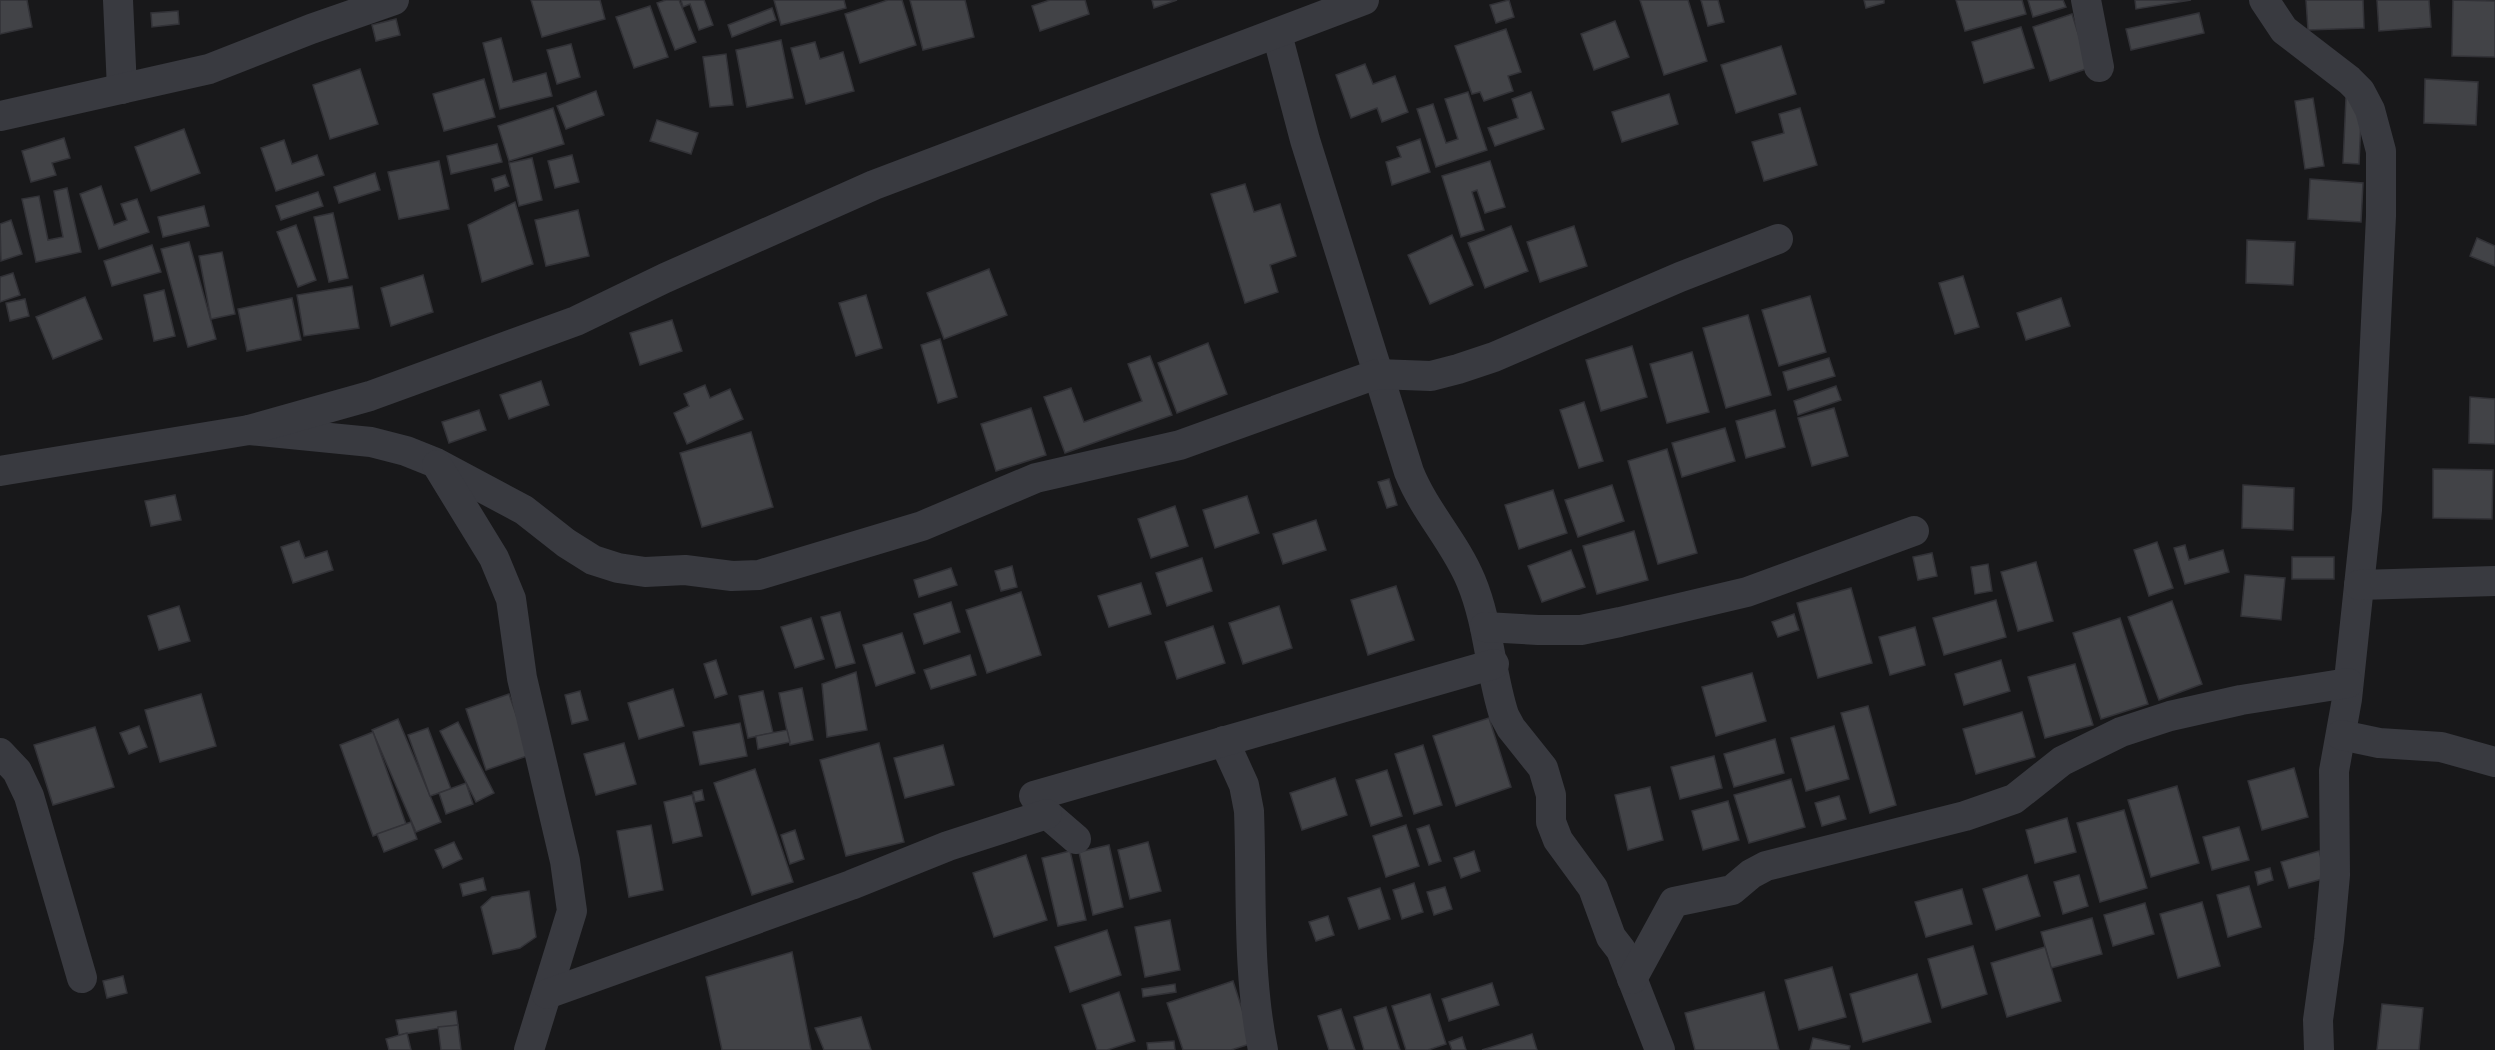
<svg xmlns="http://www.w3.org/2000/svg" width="2495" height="1050" font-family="Figtree,sans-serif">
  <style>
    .building { fill: #424347; stroke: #323237; stroke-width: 1.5 }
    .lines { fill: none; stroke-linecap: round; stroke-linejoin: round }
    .minor { stroke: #393a40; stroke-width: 30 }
  </style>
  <rect width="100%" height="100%" fill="#18181a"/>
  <g class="building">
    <path d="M0,0H27L32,27L0,34Z"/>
    <path d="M531,0H600L605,19L542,37Z"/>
    <path d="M666,0H679L696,42L675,50L657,3Z"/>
    <path d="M681,0H704L713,25L699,30L690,4L683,7Z"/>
    <path d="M774,0H844L846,8L781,25Z"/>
    <path d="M888,0H902L916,45L860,63L845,14Z"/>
    <path d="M910,0H965L974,37L923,50Z"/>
    <path d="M1050,0H1085L1089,14L1040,31L1032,6Z"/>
    <path d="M1152,0H1177L1154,8Z"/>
    <path d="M1509,0L1514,17L1496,23L1490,5Z"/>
    <path d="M1640,0H1688L1707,61L1664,75Z"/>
    <path d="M1701,0H1718L1724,22L1708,26Z"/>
    <path d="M1864,0H1884V3L1866,8Z"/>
    <path d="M1956,0H2022L2026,14L1965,31Z"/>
    <path d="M2028,0H2063L2066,7L2033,17Z"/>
    <path d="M2135,0H2191L2136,9Z"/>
    <path d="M2306,0H2363L2364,28L2308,30Z"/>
    <path d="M2377,0H2429L2431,27L2379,31Z"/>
    <path d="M2453,0L2495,1V57L2452,56Z"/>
    <path d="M650,6L668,57L634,68L616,17Z"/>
    <path d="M772,8L776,20L732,37L728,25Z"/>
    <path d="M178,11L179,24L152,27L151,13Z"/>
    <path d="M2199,13L2204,33L2131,50L2126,29Z"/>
    <path d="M2072,14L2089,68L2050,81L2033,27Z"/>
    <path d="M396,19L400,35L376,41L372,25Z"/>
    <path d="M1615,21L1629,57L1594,70L1581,34Z"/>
    <path d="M2021,27L2034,68L1984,83L1972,42Z"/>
    <path d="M1506,29L1521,72L1508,76L1513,91L1484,101L1480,92L1472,94L1455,46Z"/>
    <path d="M501,38L513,82L546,73L552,96L500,109L483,43Z"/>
    <path d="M781,40L793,98L747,107L736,50Z"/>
    <path d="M815,42L820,59L843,52L854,91L806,104L791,48Z"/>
    <path d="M571,44L580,77L557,84L547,50Z"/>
    <path d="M1781,46L1796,94L1736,113L1721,65Z"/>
    <path d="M726,54L733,105L710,107L703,57Z"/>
    <path d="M1365,64L1373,84L1395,76L1408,112L1382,122L1377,108L1351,118L1336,75Z"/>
    <path d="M360,69L378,124L330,139L313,85Z"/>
    <path d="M484,79L495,117L444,131L433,94Z"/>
    <path d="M2425,79L2478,82L2476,125L2424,123Z"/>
    <path d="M596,91L604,115L566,129L557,106Z"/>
    <path d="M1468,92L1487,150L1436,167L1417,109L1433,104L1446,143L1458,139L1445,99Z"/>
    <path d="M1531,92L1544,129L1495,146L1488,128L1518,118L1512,99Z"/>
    <path d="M1669,94L1678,124L1622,142L1612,112Z"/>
    <path d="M2346,97L2362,98L2359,164L2343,163Z"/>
    <path d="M2313,98L2324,166L2305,169L2295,101Z"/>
    <path d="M553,108L564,144L509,161L498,126Z"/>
    <path d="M1800,108L1817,165L1764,181L1752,142L1784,133L1779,114Z"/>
    <path d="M657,120L698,133L691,154L650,141Z"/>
    <path d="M184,129L200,173L151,191L135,147Z"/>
    <path d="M64,138L70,158L52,163L56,175L31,182L22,151Z"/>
    <path d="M1420,139L1430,172L1392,185L1386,162L1401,157L1397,147Z"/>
    <path d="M284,140L292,164L317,155L324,175L276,191L261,148Z"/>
    <path d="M497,144L502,162L451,174L447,156Z"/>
    <path d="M572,155L579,182L555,188L548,161Z"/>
    <path d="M532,158L542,200L519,206L509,163Z"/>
    <path d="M439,161L449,209L399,219L388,172Z"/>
    <path d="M1490,161L1505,207L1485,213L1477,190L1472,192L1484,230L1461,237L1442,176Z"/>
    <path d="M375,173L380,190L339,203L334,187Z"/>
    <path d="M505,175L509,186L495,191L492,179Z"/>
    <path d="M2310,179L2363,183L2361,222L2308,219Z"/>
    <path d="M1245,184L1254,212L1280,204L1296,256L1270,265L1278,292L1245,303L1211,194Z"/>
    <path d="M101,186L114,225L127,220L121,204L137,199L149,232L99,249L80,194Z"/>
    <path d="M67,188L81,252L36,262L22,199L39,196L48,240L63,237L54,191Z"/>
    <path d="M318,192L323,206L281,220L276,206Z"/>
    <path d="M515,202L533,264L482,282L468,225Z"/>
    <path d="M204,206L209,226L163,237L158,217Z"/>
    <path d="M578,210L589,256L546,266L535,220Z"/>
    <path d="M333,213L348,278L329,282L314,217Z"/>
    <path d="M11,220L22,254L1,261L0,224Z"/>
    <path d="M296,225L316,280L298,287L277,232Z"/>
    <path d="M1511,226L1528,271L1485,288L1468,243Z"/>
    <path d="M1574,226L1587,266L1540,282L1527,242Z"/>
    <path d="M1452,235L1473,285L1430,304L1408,255Z"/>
    <path d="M2477,238L2495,246V266L2470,256Z"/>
    <path d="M2247,240L2295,242L2293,285L2246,283Z"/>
    <path d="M189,242L216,339L188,347L161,249Z"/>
    <path d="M152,245L161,272L112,286L104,261Z"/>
    <path d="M222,252L235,314L211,319L199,256Z"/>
    <path d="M989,269L1007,315L944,339L927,293Z"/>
    <path d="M13,273L20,295L0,302V277Z"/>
    <path d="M423,275L433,312L391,326L381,288Z"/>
    <path d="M1963,276L1979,327L1955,334L1939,283Z"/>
    <path d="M352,286L359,328L304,336L297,295Z"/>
    <path d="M164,290L175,336L154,341L144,295Z"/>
    <path d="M866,295L882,348L856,356L839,303Z"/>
    <path d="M1810,296L1826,352L1779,366L1762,310Z"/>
    <path d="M85,297L102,339L53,359L36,317Z"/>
    <path d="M292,298L301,340L247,351L238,309Z"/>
    <path d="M2061,298L2070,326L2026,340L2017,313Z"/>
    <path d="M25,299L29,316L10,321L6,303Z"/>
    <path d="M1748,315L1771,395L1726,408L1703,328Z"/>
    <path d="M672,320L682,351L640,365L630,333Z"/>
    <path d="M940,339L957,397L938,403L921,345Z"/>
    <path d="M1208,343L1227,394L1177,413L1158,363Z"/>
    <path d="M1632,346L1647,397L1601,411L1586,360Z"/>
    <path d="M1692,352L1709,412L1667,423L1650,364Z"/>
    <path d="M1150,356L1172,415L1065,453L1044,397L1071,388L1084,422L1142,401L1128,364Z"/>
    <path d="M1829,358L1835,376L1788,390L1783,372Z"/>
    <path d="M541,381L549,405L509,419L500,395Z"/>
    <path d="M705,385L710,398L730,389L743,419L687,444L674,413L689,406L684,394Z"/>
    <path d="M1836,386L1841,400L1798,415L1794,401Z"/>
    <path d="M2470,397L2495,399V444L2469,443Z"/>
    <path d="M1584,402L1603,461L1579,468L1560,410Z"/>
    <path d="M1031,408L1046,455L996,471L981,424Z"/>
    <path d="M1834,408L1848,456L1812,466L1798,418Z"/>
    <path d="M479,410L486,430L449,443L442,422Z"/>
    <path d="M1775,410L1785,447L1746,458L1736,421Z"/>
    <path d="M1725,428L1735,461L1682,477L1672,443Z"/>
    <path d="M751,432L773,507L702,527L680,453Z"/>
    <path d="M1667,449L1697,553L1658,564L1628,461Z"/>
    <path d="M2433,469L2493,470L2492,519L2433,518Z"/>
    <path d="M1389,479L1397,505L1387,508L1378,482Z"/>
    <path d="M1612,485L1624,521L1578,537L1565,500Z"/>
    <path d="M2243,485L2294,488L2293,530L2242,528Z"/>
    <path d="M1553,490L1567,533L1519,549L1505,505Z"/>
    <path d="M175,495L181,520L151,526L145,501Z"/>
    <path d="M1247,496L1259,533L1215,548L1203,510Z"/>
    <path d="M1175,506L1188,546L1151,558L1138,519Z"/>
    <path d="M1316,520L1326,550L1283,564L1273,534Z"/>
    <path d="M1634,531L1648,580L1597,594L1583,546Z"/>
    <path d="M299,541L305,558L327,551L333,570L293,583L281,547Z"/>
    <path d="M2157,542L2173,588L2149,596L2134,550Z"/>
    <path d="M2185,545L2189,560L2223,550L2229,572L2185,584L2174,548Z"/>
    <path d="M1571,550L1585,587L1542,602L1528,566Z"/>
    <path d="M1932,553L1937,576L1918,580L1913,557Z"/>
    <rect x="2292" y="557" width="42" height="22"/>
    <path d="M1202,558L1212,591L1167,606L1156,573Z"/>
    <path d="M2036,562L2053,621L2018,631L2001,572Z"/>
    <path d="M1988,564L1992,591L1975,594L1971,567Z"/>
    <path d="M1012,566L1017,587L1001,591L995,571Z"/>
    <path d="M951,568L957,585L919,597L914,580Z"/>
    <path d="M2245,575L2285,578L2281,620L2241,616Z"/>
    <path d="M1141,583L1151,614L1109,627L1098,596Z"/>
    <path d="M1396,586L1414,640L1368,655L1351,600Z"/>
    <path d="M1851,588L1872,663L1818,678L1797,603Z"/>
    <path d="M1021,592L1041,655L987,673L966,610Z"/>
    <path d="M1996,600L2006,637L1944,655L1933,618Z"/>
    <path d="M2172,601L2202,684L2159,700L2128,617Z"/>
    <path d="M951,602L960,632L924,644L914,614Z"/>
    <path d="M179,606L190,641L159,650L148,616Z"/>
    <path d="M1279,606L1292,648L1243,664L1229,623Z"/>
    <path d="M840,612L855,663L836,668L821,617Z"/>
    <path d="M1794,614L1799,630L1778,637L1772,622Z"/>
    <path d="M811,618L824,659L795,668L781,627Z"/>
    <path d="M2120,618L2148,704L2101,719L2073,633Z"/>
    <path d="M1213,626L1225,663L1177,679L1165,642Z"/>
    <path d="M1915,627L1925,665L1890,675L1879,637Z"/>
    <path d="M902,633L915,673L876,686L863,645Z"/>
    <path d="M970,655L976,675L931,689L924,670Z"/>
    <path d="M716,660L727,694L715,698L704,664Z"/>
    <path d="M2001,660L2010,691L1964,705L1955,674Z"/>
    <path d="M2075,664L2093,725L2045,738L2028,677Z"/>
    <path d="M856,672L867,730L827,737L822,684Z"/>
    <path d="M1752,673L1766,721L1716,736L1702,687Z"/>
    <path d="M802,688L813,740L790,745L779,693Z"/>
    <path d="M673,689L684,726L639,739L628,703Z"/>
    <path d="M580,691L588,720L572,724L565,695Z"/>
    <path d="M763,691L773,733L748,738L739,696Z"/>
    <path d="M201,694L216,746L160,762L145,710Z"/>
    <path d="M509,694L530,755L486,770L466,709Z"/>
    <path d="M1868,706L1896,805L1870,813L1841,713Z"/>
    <path d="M2022,712L2035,757L1976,774L1963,729Z"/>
    <path d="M1489,718L1511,787L1456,806L1433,736Z"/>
    <path d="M398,719L441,822L416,832L372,730Z"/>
    <path d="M458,722L494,793L476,802L440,731Z"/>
    <path d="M740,723L747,756L700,765L693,732Z"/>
    <path d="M139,726L147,747L129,754L120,733Z"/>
    <path d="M1834,726L1849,779L1806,791L1791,738Z"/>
    <path d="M95,727L114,787L53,805L34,745Z"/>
    <path d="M428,728L451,789L430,796L408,735Z"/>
    <path d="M787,730L790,742L758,749L756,736Z"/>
    <path d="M373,732L406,824L373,836L340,745Z"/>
    <path d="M1775,739L1784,773L1734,787L1724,754Z"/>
    <path d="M624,743L636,784L596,795L584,754Z"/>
    <path d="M879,743L904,842L846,856L820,760Z"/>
    <path d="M943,745L954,785L905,798L894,758Z"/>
    <path d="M1423,745L1442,805L1414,814L1395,754Z"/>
    <path d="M1714,756L1722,788L1680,799L1671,767Z"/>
    <path d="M2294,768L2308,817L2262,830L2248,781Z"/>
    <path d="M755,769L793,882L752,895L714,783Z"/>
    <path d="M1387,770L1402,816L1371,826L1356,780Z"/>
    <path d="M1335,778L1347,815L1302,830L1290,793Z"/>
    <path d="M1791,779L1805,827L1749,843L1734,795Z"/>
    <path d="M466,783L473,804L446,814L439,793Z"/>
    <path d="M2177,786L2199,863L2151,877L2128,800Z"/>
    <path d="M1650,787L1663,840L1628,850L1615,795Z"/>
    <path d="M702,790L704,800L695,802L693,792Z"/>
    <path d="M692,795L702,836L673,843L664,802Z"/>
    <path d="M1839,796L1846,819L1822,826L1815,803Z"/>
    <path d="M1728,801L1739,840L1703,850L1692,811Z"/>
    <path d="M2124,810L2147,888L2100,902L2077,823Z"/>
    <path d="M2067,818L2076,852L2035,863L2026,830Z"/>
    <path d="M411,822L417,839L384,852L377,834Z"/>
    <path d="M651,825L663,890L629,897L617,831Z"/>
    <path d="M1406,825L1419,866L1386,877L1373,836Z"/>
    <path d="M1429,825L1441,861L1429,865L1417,829Z"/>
    <path d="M2239,827L2249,860L2212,870L2203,837Z"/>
    <path d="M795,830L804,859L790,864L781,835Z"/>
    <path d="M454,842L462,859L443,868L435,850Z"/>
    <path d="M1148,842L1161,891L1130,899L1118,850Z"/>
    <path d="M1109,845L1123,907L1093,915L1079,852Z"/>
    <path d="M1070,851L1086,920L1058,926L1042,858Z"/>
    <path d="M1474,851L1480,871L1461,878L1454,858Z"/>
    <path d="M2319,851L2326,878L2289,888L2281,862Z"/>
    <path d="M1026,855L1047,920L994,937L973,873Z"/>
    <path d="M2270,868L2273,880L2258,885L2255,872Z"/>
    <path d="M2027,875L2040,916L1996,930L1983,889Z"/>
    <path d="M2079,875L2088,906L2063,914L2054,882Z"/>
    <path d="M483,878L486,890L463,896L460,884Z"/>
    <path d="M1414,883L1423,912L1402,919L1393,890Z"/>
    <path d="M2249,886L2261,927L2228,937L2217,895Z"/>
    <path d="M1445,887L1452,909L1434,915L1427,892Z"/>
    <path d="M1380,888L1390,919L1359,929L1348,898Z"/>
    <path d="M1962,889L1972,924L1926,937L1915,902Z"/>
    <path d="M529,891L536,937L520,948L493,954L481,907L492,897Z"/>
    <path d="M2202,902L2220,966L2178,978L2160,914Z"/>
    <path d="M2145,903L2154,934L2113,946L2104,915Z"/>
    <path d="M1328,916L1334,935L1316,941L1309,922Z"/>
    <path d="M2092,918L2102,954L2051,968L2041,932Z"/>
    <path d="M1170,920L1180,970L1145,977L1135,927Z"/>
    <path d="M1107,930L1121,975L1070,992L1055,947Z"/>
    <path d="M1973,946L1987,994L1942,1008L1928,959Z"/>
    <path d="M2045,947L2061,1001L2007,1017L1991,963Z"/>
    <path d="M792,952L811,1050H722L706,977Z"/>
    <path d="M1832,967L1846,1017L1799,1030L1785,980Z"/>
    <path d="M1917,974L1931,1022L1863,1042L1850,994Z"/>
    <path d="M123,976L127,993L107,998L103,981Z"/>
    <path d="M1233,981L1253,1043L1231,1050H1183L1167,1003Z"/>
    <path d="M1492,983L1499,1005L1449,1021L1442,999Z"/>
    <path d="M1175,984L1176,992L1143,997L1142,989Z"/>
    <path d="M1119,992L1135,1041L1107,1050H1097L1082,1005Z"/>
    <path d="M1764,992L1779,1050H1695L1685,1013Z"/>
    <path d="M1430,994L1446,1044L1428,1050H1406L1392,1006Z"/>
    <path d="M2382,1004L2423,1008L2419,1050H2377Z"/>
    <path d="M1386,1007L1400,1050H1364L1354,1017Z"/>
    <path d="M1341,1009L1355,1050H1329L1318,1016Z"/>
    <path d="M456,1011L458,1025L399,1035L396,1020Z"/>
    <path d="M861,1017L871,1050H824L815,1028Z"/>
    <path d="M458,1025L461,1050H441L438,1027Z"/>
    <path d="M407,1033L411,1050H389L386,1039Z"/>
    <path d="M1532,1034L1537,1050H1482Z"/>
    <path d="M1462,1037L1466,1050H1452L1449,1042Z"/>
    <path d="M1813,1038L1850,1046L1849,1050H1810Z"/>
    <path d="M1174,1041L1175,1050H1148L1147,1043Z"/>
  </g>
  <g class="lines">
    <g class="minor">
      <path d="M118,0L122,89"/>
      <path d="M2086,0L2099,67"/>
      <path d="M2264,0L2284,30L2349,80L2360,91L2370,110L2381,151V216L2367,510L2347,699L2334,771L2335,875L2329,940L2318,1020L2319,1050"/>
      <path d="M1277,34L1305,140L1409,472C1425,512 1455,542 1471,581C1489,624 1490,672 1504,715L1511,728L1543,768L1551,795V822L1558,840L1593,888L1611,937L1621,950L1660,1050"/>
      <path d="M0,116L209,69L311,29L394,0"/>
      <path d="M249,430L371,442L406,451L436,463L524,510L566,543L593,560L618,568L645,572L685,570L732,576L759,575L922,526L1036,478L1180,445L1377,374L1431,376L1458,369L1494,357L1680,277L1778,239"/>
      <path d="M437,465L494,558L511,599L522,678L565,861L572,911L529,1050"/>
      <path d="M0,471L249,430L370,396L576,321L665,278L874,185L1364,0"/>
      <path d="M2359,585L2495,581"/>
      <path d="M1485,627L1538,630H1581L1620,622L1747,592L1914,531"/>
      <path d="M2341,735L2379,743L2441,747L2495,762"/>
      <path d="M1224,741L1244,785L1249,811C1252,891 1247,971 1263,1050"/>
      <path d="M0,753L17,771L29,796L82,978"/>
      <path d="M1076,839L1047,814L1034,796L1494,664"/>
      <path d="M1632,979L1674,902L1732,890L1751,874L1766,866L1965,816L2014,799L2062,761L2121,732L2170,716L2241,700L2348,683"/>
      <path d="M547,994L851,885L948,846L1047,814"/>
    </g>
  </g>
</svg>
